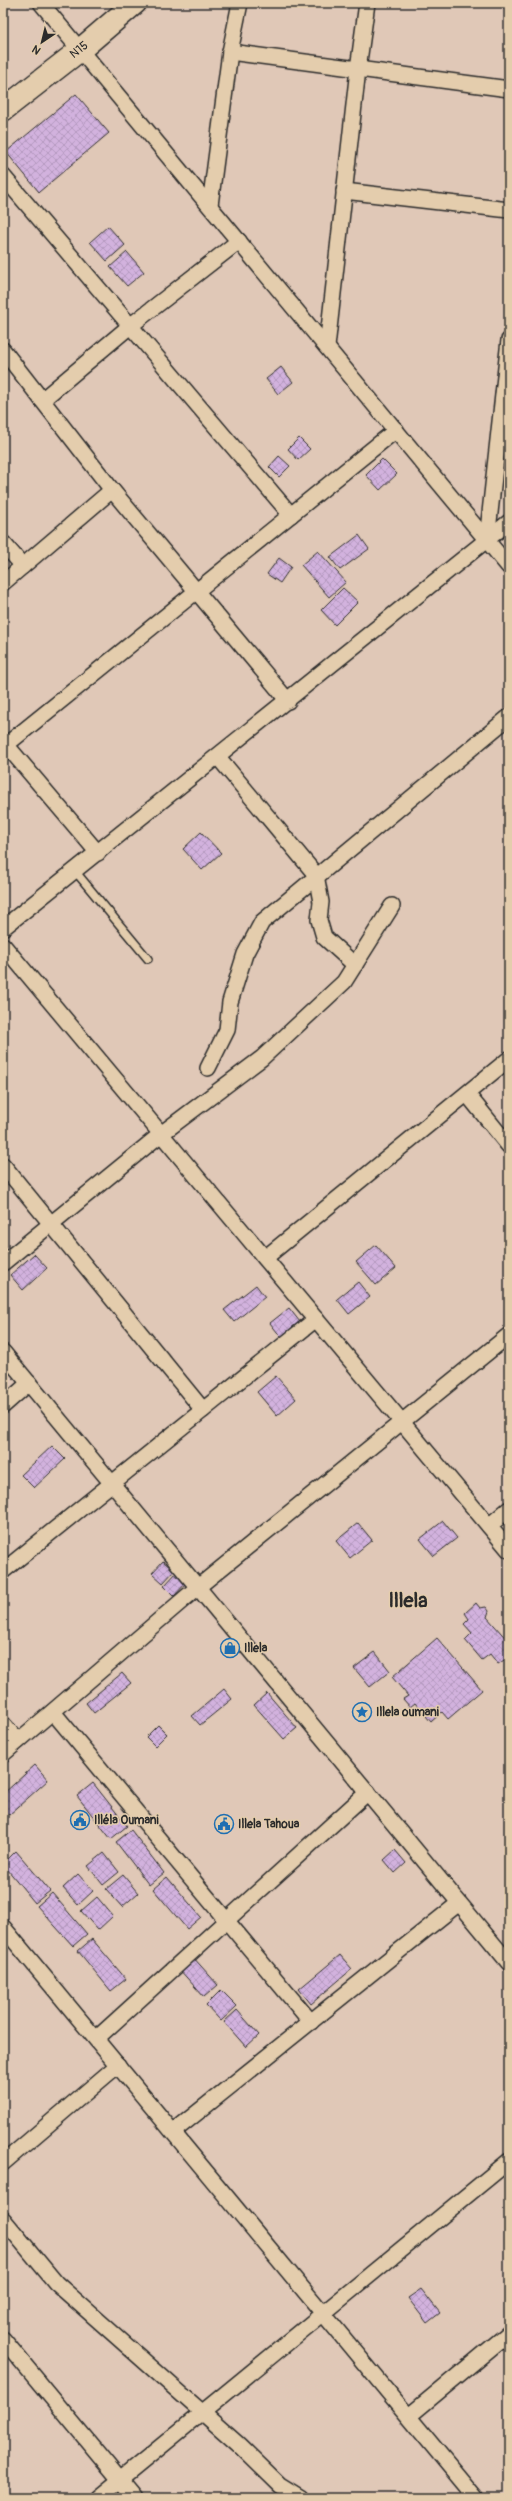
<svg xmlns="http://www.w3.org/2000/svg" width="512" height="2501" font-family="Pangolin,sans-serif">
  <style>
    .building { fill: url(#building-cross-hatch); stroke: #2b2b2b }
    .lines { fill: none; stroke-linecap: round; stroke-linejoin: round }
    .service-casing { stroke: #2b2b2b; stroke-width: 10 }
    .minor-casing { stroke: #2b2b2b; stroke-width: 18 }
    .primary-casing { stroke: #2b2b2b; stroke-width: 25 }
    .service { stroke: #e4cdad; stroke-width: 7 }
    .minor { stroke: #e4cdad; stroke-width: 15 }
    .primary { stroke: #e4cdad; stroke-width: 22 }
    .labels { text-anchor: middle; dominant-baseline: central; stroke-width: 3; stroke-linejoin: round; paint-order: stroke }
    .street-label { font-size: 12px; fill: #2b2b2b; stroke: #e4cdad }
    .poi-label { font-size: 12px; font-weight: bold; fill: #2b2b2b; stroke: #e4cdad; text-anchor: start }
    .town-label { font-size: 20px; font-weight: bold; fill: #2b2b2b; stroke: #e4cdad }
  </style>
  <defs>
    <pattern id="building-cross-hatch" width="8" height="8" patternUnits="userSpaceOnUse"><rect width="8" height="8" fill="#d2b2de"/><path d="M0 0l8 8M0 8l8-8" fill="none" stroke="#b499bf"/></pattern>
  </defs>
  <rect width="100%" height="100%" fill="#e0c8b7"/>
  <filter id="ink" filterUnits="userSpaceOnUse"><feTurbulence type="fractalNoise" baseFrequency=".025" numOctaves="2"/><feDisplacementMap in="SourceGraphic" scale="8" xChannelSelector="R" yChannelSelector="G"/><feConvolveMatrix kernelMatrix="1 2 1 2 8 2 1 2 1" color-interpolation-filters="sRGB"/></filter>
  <g filter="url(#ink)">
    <g class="building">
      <path d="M76,94L109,133L39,192L6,152Z"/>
      <path d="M108,226L125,245L107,261L90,242Z"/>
      <path d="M127,252L144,272L127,286L110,267Z"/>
      <path d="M281,367L293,382L278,394L266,379Z"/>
      <path d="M299,438L310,449L298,460L288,449Z"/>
      <path d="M279,456L290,466L279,477L269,467Z"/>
      <path d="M382,459L397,474L380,490L366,475Z"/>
      <path d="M359,535L369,549L340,570L330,557Z"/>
      <path d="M318,551L346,582L329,597L301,565Z"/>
      <path d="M279,558L291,567L280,583L267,574Z"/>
      <path d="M343,588L358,602L335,625L321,610Z"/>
      <path d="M201,832L221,853L202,870L183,849Z"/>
      <path d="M376,1245L396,1268L376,1285L356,1262Z"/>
      <path d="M34,1254L47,1268L23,1290L10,1275Z"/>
      <path d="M358,1282L370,1297L349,1314L337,1299Z"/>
      <path d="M256,1285L265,1297L234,1322L224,1310Z"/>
      <path d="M289,1308L300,1322L281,1337L270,1323Z"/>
      <path d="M276,1376L296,1399L277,1416L257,1392Z"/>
      <path d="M52,1446L65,1459L34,1488L21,1475Z"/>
      <path d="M443,1521L457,1538L434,1556L420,1539Z"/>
      <path d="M358,1523L372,1540L350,1558L336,1541Z"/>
      <path d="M163,1561L174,1571L163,1583L152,1573Z"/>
      <path d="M177,1572L187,1582L174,1596L164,1586Z"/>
      <path d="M476,1603L480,1608L486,1607L489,1611L487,1617L509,1642V1657L498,1664L490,1654L482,1660L465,1640L472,1633L464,1624L469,1619L465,1613Z"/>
      <path d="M437,1638L482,1690L448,1719L442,1712L431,1722L415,1703L410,1707L403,1699L408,1696L392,1677Z"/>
      <path d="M375,1652L390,1671L370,1687L354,1668Z"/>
      <path d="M122,1673L131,1683L94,1713L86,1703Z"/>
      <path d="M224,1689L232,1699L200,1725L192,1716Z"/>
      <path d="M267,1693L297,1728L284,1739L254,1705Z"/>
      <path d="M158,1725L167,1734L155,1746L146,1737Z"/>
      <path d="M35,1765L48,1780L9,1815L3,1809V1794Z"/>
      <path d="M93,1783L127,1826L111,1839L77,1796Z"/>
      <path d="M131,1830L164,1873L149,1885L116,1842Z"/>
      <path d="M395,1850L406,1863L395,1873L384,1860Z"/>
      <path d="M16,1851L50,1891L35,1903L3,1864Z"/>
      <path d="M104,1853L119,1872L103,1885L88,1866Z"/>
      <path d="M78,1874L93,1891L78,1905L63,1888Z"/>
      <path d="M123,1875L138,1893L122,1907L106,1889Z"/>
      <path d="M167,1877L201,1917L187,1929L153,1889Z"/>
      <path d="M52,1893L87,1934L73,1946L37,1906Z"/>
      <path d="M97,1897L113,1916L98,1930L81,1911Z"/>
      <path d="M92,1939L126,1979L111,1991L78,1951Z"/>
      <path d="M340,1955L352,1969L311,2004L299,1989Z"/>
      <path d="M192,1956L218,1985L204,1997L178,1968Z"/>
      <path d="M221,1990L237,2006L221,2021L206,2005Z"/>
      <path d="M237,2010L259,2035L246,2047L224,2022Z"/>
      <path d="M421,2289L440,2313L427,2323L408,2298Z"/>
    </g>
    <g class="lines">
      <g class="service-casing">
        <path id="service" d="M75,871L148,959"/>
      </g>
      <g class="minor-casing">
        <g id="minor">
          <path d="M41,3L509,567"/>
          <path d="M230,52L509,89"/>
          <path d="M3,176L291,515"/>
          <path d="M344,191L509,210"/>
          <path d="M210,205L230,52L240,3"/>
          <path d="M327,347L358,69L367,3"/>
          <path d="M3,350L112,490L288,701"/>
          <path d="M42,400L130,326L239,241"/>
          <path d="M487,540L509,340"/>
          <path d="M3,543L23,566"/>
          <path d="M3,583L112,490"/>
          <path d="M3,741L98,853"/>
          <path d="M6,745L396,430"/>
          <path d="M218,757L316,875L321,902L319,920L324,937L355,965"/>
          <path d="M3,928L509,522"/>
          <path d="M3,945L509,1550"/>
          <path d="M208,1068L227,1030L230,1002L245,954L262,922L509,717"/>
          <path d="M467,1094L509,1146"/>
          <path d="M3,1165L203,1410"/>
          <path d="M265,1258L509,1059"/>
          <path d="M3,1263L161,1134L262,1058L344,982L392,906"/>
          <path d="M3,1352L509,1963"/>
          <path d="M3,1406L29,1383"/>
          <path d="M489,1526L509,1509"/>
          <path d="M3,1571L316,1319"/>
          <path d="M53,1712L311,2022"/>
          <path d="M3,1724L18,1741"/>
          <path d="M3,1754L198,1587L509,1335"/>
          <path d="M3,1927L476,2498"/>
          <path d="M96,2039L368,1792"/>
          <path d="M173,2132L459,1903"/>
          <path d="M3,2163L118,2065"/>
          <path d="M3,2219L56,2283L239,2445L280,2485L301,2498"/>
          <path d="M3,2339L135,2498"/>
          <path d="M409,2416L509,2333"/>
          <path d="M98,2498L509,2161"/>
        </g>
      </g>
      <g class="primary-casing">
        <path id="primary" d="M3,110L80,50L135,3"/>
      </g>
      <use href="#service" class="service"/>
      <use href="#minor" class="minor"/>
      <use href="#primary" class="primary"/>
    </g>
  </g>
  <defs>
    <g id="shop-ring" transform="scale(1)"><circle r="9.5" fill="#e4cdad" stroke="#1f6fb2" stroke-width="1.5"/><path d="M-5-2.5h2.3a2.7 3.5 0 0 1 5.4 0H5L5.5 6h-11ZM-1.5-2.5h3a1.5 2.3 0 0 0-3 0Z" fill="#1f6fb2"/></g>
    <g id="sight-ring" transform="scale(1)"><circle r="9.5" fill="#e4cdad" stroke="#1f6fb2" stroke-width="1.5"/><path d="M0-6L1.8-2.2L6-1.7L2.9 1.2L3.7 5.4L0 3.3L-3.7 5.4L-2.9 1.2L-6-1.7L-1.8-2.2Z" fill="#1f6fb2"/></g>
    <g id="civic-ring" transform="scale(1)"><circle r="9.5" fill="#e4cdad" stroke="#1f6fb2" stroke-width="1.5"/><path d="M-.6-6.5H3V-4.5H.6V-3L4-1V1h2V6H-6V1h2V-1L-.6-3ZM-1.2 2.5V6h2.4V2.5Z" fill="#1f6fb2"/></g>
  </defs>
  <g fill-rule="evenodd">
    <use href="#shop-ring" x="230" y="1648"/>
    <use href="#sight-ring" x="362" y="1712"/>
    <use href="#civic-ring" x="80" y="1820"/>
    <use href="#civic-ring" x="224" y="1824"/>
  </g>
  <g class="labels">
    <g class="street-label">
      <text transform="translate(79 50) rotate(-39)">N15</text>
    </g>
    <g class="poi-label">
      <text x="244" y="1648">Illela</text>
      <text x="376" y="1712">Illela oumani</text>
      <text x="94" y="1820">Illéla Oumani</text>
      <text x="238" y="1824">Illela Tahoua</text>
    </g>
    <g class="town-label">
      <text x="408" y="1600">Illela</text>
    </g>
  </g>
  <rect width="512" height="2501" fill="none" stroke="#e4cdad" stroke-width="16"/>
  <rect x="8" y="8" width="496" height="2485" fill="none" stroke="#2b2b2b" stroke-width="1.5" filter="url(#ink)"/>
  <g transform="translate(42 42) rotate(215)" stroke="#e4cdad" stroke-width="3" paint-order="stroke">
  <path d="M0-3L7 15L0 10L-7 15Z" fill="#2b2b2b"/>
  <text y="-6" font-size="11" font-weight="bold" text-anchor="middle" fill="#2b2b2b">N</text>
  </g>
</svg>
